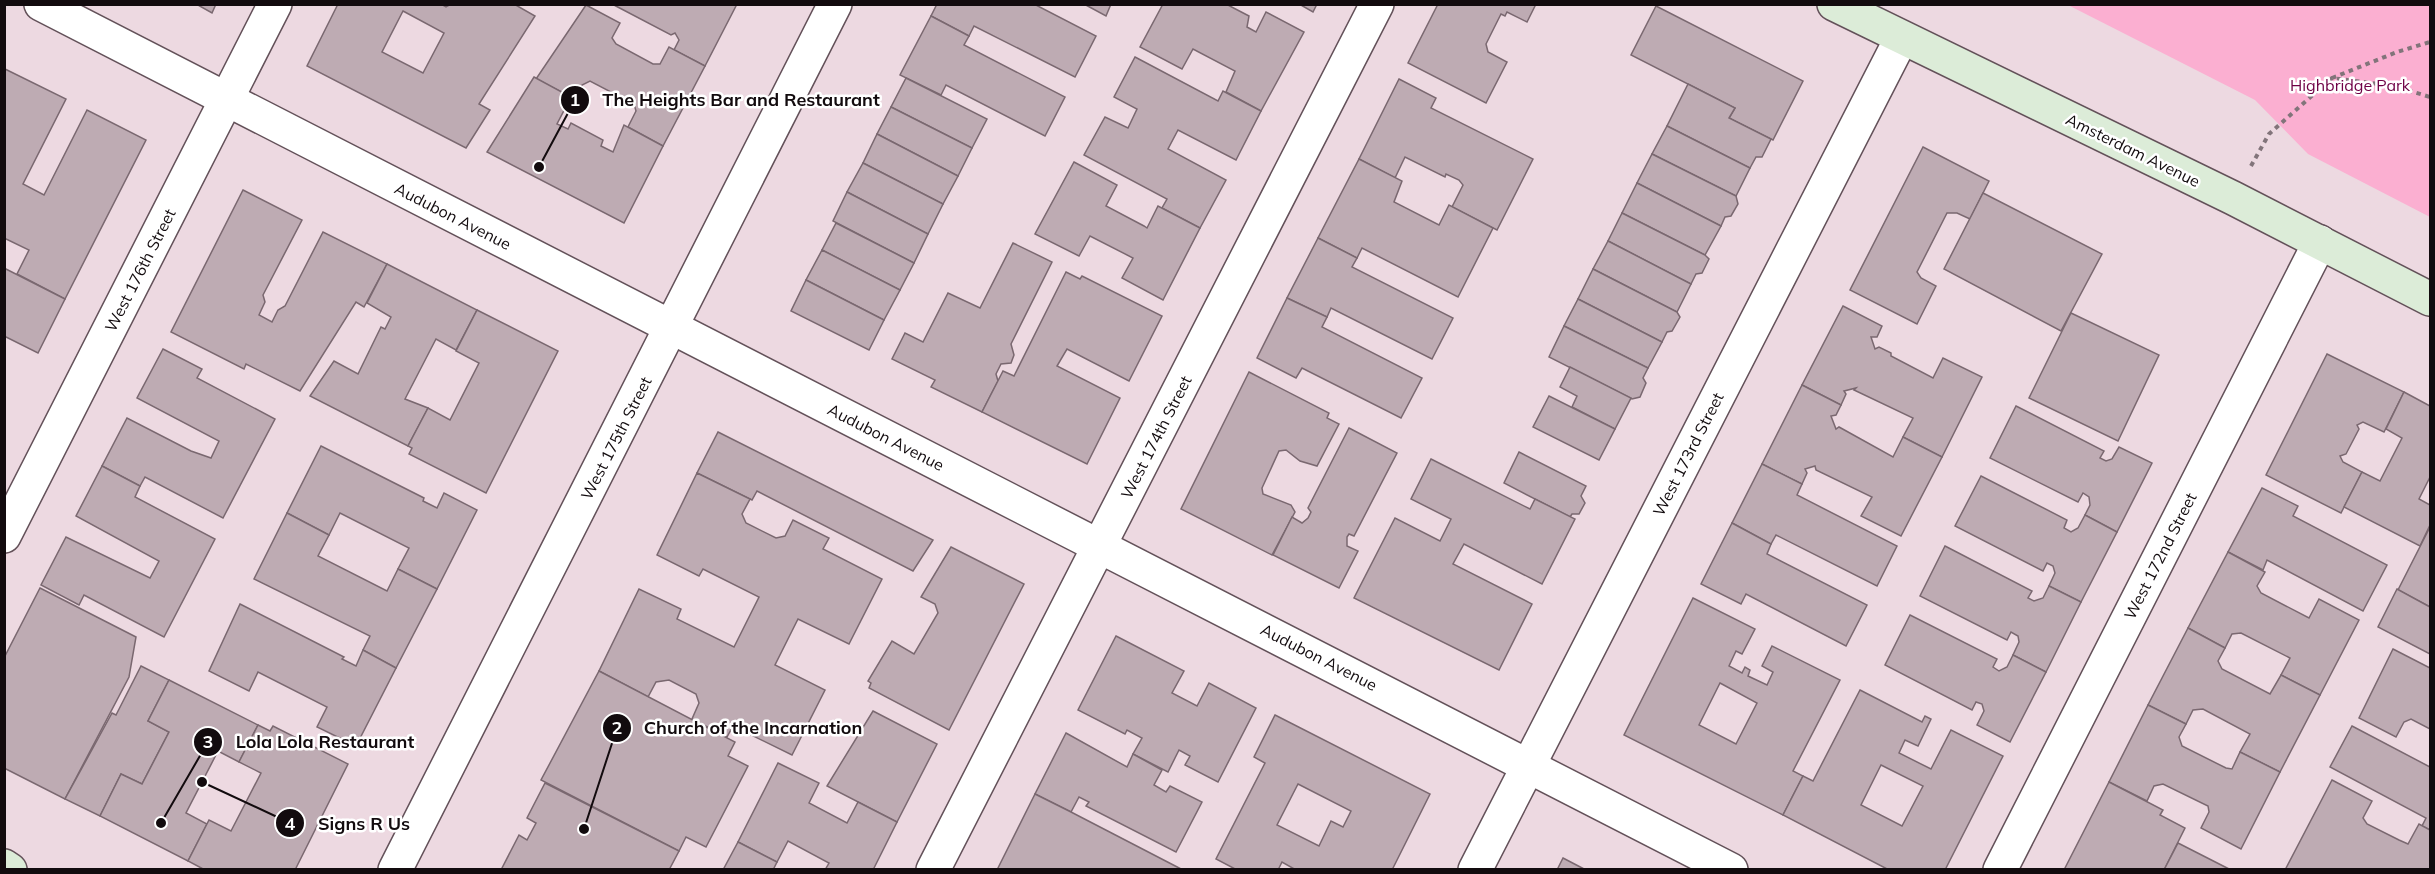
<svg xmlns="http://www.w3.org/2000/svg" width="2435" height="874" font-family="Mulish,sans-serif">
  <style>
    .green { fill: #fbafd1 }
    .building { fill: #beabb3; stroke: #7a6870; stroke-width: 1.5; fill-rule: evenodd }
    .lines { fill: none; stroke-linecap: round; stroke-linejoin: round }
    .minor-casing { stroke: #635159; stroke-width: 36 }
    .tertiary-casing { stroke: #635159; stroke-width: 36 }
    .secondary-casing { stroke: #635159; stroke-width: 36 }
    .path { stroke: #82747a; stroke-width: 4; stroke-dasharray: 4.5 4.5; stroke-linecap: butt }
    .minor { stroke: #fff; stroke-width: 33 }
    .tertiary { stroke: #fff; stroke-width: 33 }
    .secondary { stroke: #dcecd8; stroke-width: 33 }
    .labels { text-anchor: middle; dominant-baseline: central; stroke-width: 5; stroke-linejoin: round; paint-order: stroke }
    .park-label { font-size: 16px; fill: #6e0045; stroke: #fff }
    .street-label { font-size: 16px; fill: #120b0e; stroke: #fff }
    .leader { fill: none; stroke: #120b0e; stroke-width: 2 }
    .callout-dot { fill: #120b0e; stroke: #fff; stroke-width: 2 }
    .mark-label { font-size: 18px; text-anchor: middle; font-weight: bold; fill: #fff }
    .callout-label { font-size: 18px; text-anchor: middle; font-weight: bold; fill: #120b0e; stroke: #fff; stroke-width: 5; stroke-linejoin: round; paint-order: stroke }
  </style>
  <rect width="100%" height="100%" fill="#edd9e1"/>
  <path class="green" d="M2068,5H2430V217L2308,154L2255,100Z"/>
  <g class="building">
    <path d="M196,4H216L212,13Z"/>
    <path d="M338,4H441L446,7L451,4H514L535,16L479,104L490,110L466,148L307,66ZM403,11L444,33L423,73L382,52Z"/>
    <path d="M612,4H737L705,66L674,50L679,40L675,33L671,35Z"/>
    <path d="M937,4H1034L1096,36L1075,77L974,26L969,36L931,16Z"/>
    <path d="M1084,4H1111L1106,16Z"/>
    <path d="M1163,4H1226L1249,16L1247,27L1256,32L1266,12L1304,32L1261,111L1226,92L1235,71L1193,49L1182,69L1140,47Z"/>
    <path d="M1299,4H1317L1313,12Z"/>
    <path d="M1438,4H1536L1527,22L1507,12L1505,16L1501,14L1486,44L1488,52L1507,62L1486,103L1408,63Z"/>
    <path d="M586,5L620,23L612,38L616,44L653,64H660L669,47L705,66L663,146L628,127L636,111L634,104L590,81L582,85L575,99L536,79Z"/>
    <path d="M1656,6L1803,81L1773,140L1729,118L1735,108L1631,55Z"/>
    <path d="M931,16L969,36L964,45L1065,97L1045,136L946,85L941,95L900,75Z"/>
    <path d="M1135,57L1218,101L1223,91L1261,111L1236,160L1178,130L1168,149L1226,180L1200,228L1162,208L1167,199L1084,155L1105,117L1128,128L1137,109L1114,97Z"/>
    <path d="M5,69L66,99L23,184L44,195L87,110L146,140L65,299L17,274L29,250L4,238Z"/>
    <path d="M534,77L571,97L557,124L568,129L571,123L603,140L601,146L613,152L624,125L663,146L624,223L487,152Z"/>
    <path d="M906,78L987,119L972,148L891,107Z"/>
    <path d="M1399,79L1436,98L1431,108L1533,159L1497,230L1452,207L1463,185L1459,180L1446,174L1445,177L1405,157L1395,178L1359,159Z"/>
    <path d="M1688,84L1735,108L1729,118L1771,139L1762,157H1756L1750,168L1667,126Z"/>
    <path d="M891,107L972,148L958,176L877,134Z"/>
    <path d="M1667,126L1750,168L1736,196L1652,154Z"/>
    <path d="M877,134L958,176L943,204L863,163Z"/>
    <path d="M1923,147L1989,181L1970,219L1957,213H1947L1917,272L1921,278L1936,286L1917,324L1850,290Z"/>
    <path d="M1652,154L1736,196L1738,204L1731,216L1725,217L1721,226L1637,183Z"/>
    <path d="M1359,159L1402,181L1394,202L1439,225L1449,205L1493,228L1458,297L1362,248L1357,258L1318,238Z"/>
    <path d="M1074,162L1117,185L1106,206L1144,226L1147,228L1158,206L1200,228L1163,300L1122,278L1133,258L1090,236L1079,256L1035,234Z"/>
    <path d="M863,163L943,204L928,234L847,192Z"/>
    <path d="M1637,183L1721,226L1705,255L1622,213Z"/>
    <path d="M243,190L302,220L263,295L265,302L259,315L272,322L278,310L285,306L323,232L387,264L364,307L356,302L300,391L246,364L244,369L171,332Z"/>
    <path d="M847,192L928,234L914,263L833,221Z"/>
    <path d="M1983,193L2102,254L2061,331L1944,269Z"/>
    <path d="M1622,213L1705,255L1709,259L1702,273L1696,274L1691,284L1608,241Z"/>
    <path d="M836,223L914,263L900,290L822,250Z"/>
    <path d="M1318,238L1357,258L1352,267L1453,318L1432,359L1331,308L1327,317L1287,298Z"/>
    <path d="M1608,241L1691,284L1677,312L1593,269Z"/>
    <path d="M1013,243L1052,262L1011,344L1014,355L1011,363L1001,364L996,374L998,381L982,412L931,387L935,380L892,359L905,333L923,342L948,293L980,308Z"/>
    <path d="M822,250L900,290L884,320L806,280Z"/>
    <path d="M387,264L477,310L456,350L436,339L405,399L428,408L408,446L310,396L334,361L358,374L381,327L385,329L391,317L367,303Z"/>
    <path d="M4,268L65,299L38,353L4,336Z"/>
    <path d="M1593,269L1677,312L1680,317L1672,331L1667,332L1662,342L1578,299Z"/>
    <path d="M1066,272L1080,279L1082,276L1162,316L1129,381L1067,349L1057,366L1120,398L1087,464L982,412L1003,371L1014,376Z"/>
    <path d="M806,280L884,320L869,350L791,311Z"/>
    <path d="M1287,298L1327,317L1322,327L1422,378L1401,418L1302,368L1296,378L1257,358Z"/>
    <path d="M1578,299L1662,342L1648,368L1564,326Z"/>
    <path d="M1843,306L1882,326L1877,337H1871L1875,349L1879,347L1891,353V356L1933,378L1943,358L1982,377L1942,457L1903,437L1913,418L1854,390L1856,388L1844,391L1846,394L1841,405L1802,385Z"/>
    <path d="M477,310L558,351L486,493L409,454L412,448L408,446L428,408L450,420L479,363L456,351Z"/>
    <path d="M2071,313L2159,355L2118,441L2029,398Z"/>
    <path d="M1564,326L1648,368L1643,378L1646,383L1640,397L1632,399L1549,357Z"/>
    <path d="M163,349L202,369L197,378L275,419L223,518L145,477L140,486L102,466L127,418L191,451L211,458L219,441L137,398Z"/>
    <path d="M2327,354L2404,392L2384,432L2363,422L2357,425L2359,429L2346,454L2340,456L2343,462L2362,472L2341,513L2266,475Z"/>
    <path d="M1570,367L1631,398L1615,429L1572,407L1577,396L1560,387Z"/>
    <path d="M1249,372L1329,413L1327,418L1339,424L1317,466L1300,461L1286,450L1279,451L1262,488L1263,494L1291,505L1295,512L1272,555L1181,509Z"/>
    <path d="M1802,385L1841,405L1836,415L1831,416L1836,429L1839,427L1893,457L1903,437L1942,457L1901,536L1861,516L1872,497L1816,470L1815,466L1805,469L1807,473L1802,484L1762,464Z"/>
    <path d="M2404,392L2430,406V477L2419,499L2430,505V525L2420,546L2344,507L2362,472L2380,481L2402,438L2386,429Z"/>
    <path d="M1549,396L1615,429L1599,460L1533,427Z"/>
    <path d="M2016,406L2104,451L2100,458L2106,461L2112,459L2119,447L2152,463L2117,532L2085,515L2090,505L2089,497L2083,493L2078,502L1990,458Z"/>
    <path d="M1349,428L1397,453L1354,536L1349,534L1347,537V546L1358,551L1339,588L1273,555L1292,517L1302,523L1308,518L1311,512L1308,508Z"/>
    <path d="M718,432L933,540L913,571L757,491L752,500L697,473Z"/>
    <path d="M321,446L424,498L423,501L437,508L444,493L477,510L437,589L398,569L409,548L340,513L329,535L287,513Z"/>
    <path d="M1519,452L1586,486L1581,496L1585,503L1579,514H1572L1570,517L1504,483Z"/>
    <path d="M1431,459L1530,509L1535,499L1575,519L1542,584L1464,544L1453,564L1532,604L1499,670L1354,598L1395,518L1440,541L1451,519L1411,499Z"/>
    <path d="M1762,464L1802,484L1797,495L1897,546L1877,586L1776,535L1771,544L1732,523Z"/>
    <path d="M102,466L140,486L135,497L215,539L164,637L84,595L79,605L41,585L66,537L150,578L159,561L76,516Z"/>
    <path d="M697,473L750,499L742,514L746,523L776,538L785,536L793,520L829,538L823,549L882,579L849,644L798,619L775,665L825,690L792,755L733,726L727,737L692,719L699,703L696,694L669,680L656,682L648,697L599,671L639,589L681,609L677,619L734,647L759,597L703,569L699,576L657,555Z"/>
    <path d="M1981,476L2067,520L2064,528L2071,532L2078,528L2085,515L2117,532L2081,602L2049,586L2055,573L2053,566L2047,563L2043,571L1955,526Z"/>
    <path d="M2262,488L2298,506L2293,516L2387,565L2363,611L2267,560L2263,570L2228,552Z"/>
    <path d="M287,513L329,535L318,556L387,591L398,569L437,589L396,668L363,650L370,636L254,579Z"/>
    <path d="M1732,523L1771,544L1767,554L1867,605L1846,646L1746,594L1741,604L1701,584Z"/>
    <path d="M2430,527V607L2398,590Z"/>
    <path d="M1945,546L2032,591L2028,598L2034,601L2043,598L2049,586L2081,602L2046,672L2013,655L2019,642L2018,636L2011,632L2007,640L1920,596Z"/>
    <path d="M951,547L1024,584L949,730L869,688L871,683L868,681L892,641L914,654L938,613L935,604L921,597Z"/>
    <path d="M2228,552L2265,572L2257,586L2261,593L2309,618L2319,599L2359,620L2320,695L2281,675L2290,658L2241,633L2232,634L2225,648L2188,628Z"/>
    <path d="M40,588L136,637L129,677L65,799L4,768V658Z"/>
    <path d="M2397,589L2430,607V654L2378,627Z"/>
    <path d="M1693,598L1755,629L1742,654L1736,651L1729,666L1742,673L1745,667L1750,670L1748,676L1767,685L1773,672L1762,666L1772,646L1840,680L1793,771L1803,776L1783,815L1624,735ZM1720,683L1757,703L1736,744L1699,725Z"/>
    <path d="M240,604L344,657L342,659L356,666L363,650L396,668L356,746L317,727L327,707L258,672L249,691L209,671Z"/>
    <path d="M1910,615L1997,659L1993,667L1999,671L2007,667L2013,655L2046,672L2010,742L1977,725L1984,711L1982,704L1976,702L1972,710L1885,665Z"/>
    <path d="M2188,628L2225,648L2218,661L2222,669L2270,694L2281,675L2320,695L2280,772L2240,752L2250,734L2203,709L2193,710L2186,724L2148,705Z"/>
    <path d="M1116,636L1184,671L1172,693L1197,706L1209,683L1256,708L1218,782L1185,765L1190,756L1179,750L1168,772L1133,754L1142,738L1127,730L1125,734L1078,710Z"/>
    <path d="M2393,649L2430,668V729L2411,719L2404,722L2396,737L2359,718Z"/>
    <path d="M141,666L169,680L148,721L169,732L142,784L121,774L100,816L65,799L112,713L116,715Z"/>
    <path d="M599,671L735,742L728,756L748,766L706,847L686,837L679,851L541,780Z"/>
    <path d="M169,680L258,725L239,762L218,751L186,813L207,824L188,861L100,816L121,774L142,784L169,732L148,721Z"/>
    <path d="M1860,690L1922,722L1925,716L1931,719L1918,746L1905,740L1899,753L1931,769L1951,730L2003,756L1945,870H1889L1783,815L1803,776L1813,781ZM1881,765L1923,786L1902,826L1861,805Z"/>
    <path d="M2148,705L2186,724L2179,737L2182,746L2226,768L2232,769L2240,752L2280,772L2241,849L2201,828L2209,812L2208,806L2163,784L2154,786L2147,801L2109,782Z"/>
    <path d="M873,711L937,744L897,822L827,786Z"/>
    <path d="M1275,715L1430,794L1392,870H1296L1282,862L1278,870H1237L1216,859L1265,763L1254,757ZM1298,784L1351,811L1343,827L1331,821L1319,846L1277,825Z"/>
    <path d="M258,725L270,731L273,726L348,764L295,870H205L188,861L209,820L231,831L261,773L239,762Z"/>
    <path d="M2352,726L2430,767V830L2422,826L2426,818L2330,767Z"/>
    <path d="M1066,733L1127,767L1133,754L1162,770L1154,785L1166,792L1170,786L1202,802L1176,852L1086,806L1089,802L1079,797L1071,812L1035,794Z"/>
    <path d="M778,763L819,783L809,803L847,823L858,802L897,822L873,870H825L829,863L788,841L777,862L738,842Z"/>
    <path d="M2332,780L2372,801L2363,818L2367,824L2399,840L2408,844L2419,824L2430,830V870H2285Z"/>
    <path d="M2109,782L2163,810L2160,815L2185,828L2164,870H2064Z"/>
    <path d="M545,783L679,851L669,870H501L519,835L527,840L536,823L527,818Z"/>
    <path d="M1035,794L1071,812L1183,870H997Z"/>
    <path d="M738,842L777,862L773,870H723Z"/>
    <path d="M2178,843L2231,870H2164Z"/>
    <path d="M1563,858L1586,870H1557Z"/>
  </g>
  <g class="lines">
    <g class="minor-casing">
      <g id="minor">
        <path d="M4,536L275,4"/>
        <path d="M395,870L835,4"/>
        <path d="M933,870L1377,4"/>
        <path d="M1475,870L1901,39"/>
        <path d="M2000,870L2320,242"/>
      </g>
    </g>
    <g class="tertiary-casing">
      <path id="tertiary" d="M41,4L1731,870"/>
    </g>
    <g class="secondary-casing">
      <g id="secondary">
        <path d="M1834,4L2233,198L2430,299"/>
        <path d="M4,866L10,870"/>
      </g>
    </g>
    <g class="path">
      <path d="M2332,78L2397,52L2430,42"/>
      <path d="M2251,166L2269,134L2332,78L2394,86L2430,97"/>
    </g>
    <use href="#minor" class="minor"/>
    <use href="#tertiary" class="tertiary"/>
    <use href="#secondary" class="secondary"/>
  </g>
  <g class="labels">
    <g class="park-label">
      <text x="2350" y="85">Highbridge Park</text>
    </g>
    <g class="street-label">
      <text transform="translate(2133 150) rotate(26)">Amsterdam Avenue</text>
      <text transform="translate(453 216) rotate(27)">Audubon Avenue</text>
      <text transform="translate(140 270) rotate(-63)">West 176th Street</text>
      <text transform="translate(886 437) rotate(27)">Audubon Avenue</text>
      <text transform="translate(1156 437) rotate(-63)">West 174th Street</text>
      <text transform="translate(616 438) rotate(-63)">West 175th Street</text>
      <text transform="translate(1688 454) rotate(-63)">West 173rd Street</text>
      <text transform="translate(2160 556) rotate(-63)">West 172nd Street</text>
      <text transform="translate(1319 657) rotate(27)">Audubon Avenue</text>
    </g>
  </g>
  <path class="leader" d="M539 167L575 100M584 829L617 728M161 823L208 742M202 782L290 823"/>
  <g class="callout-dot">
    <circle cx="539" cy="167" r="6"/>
    <circle cx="584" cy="829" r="6"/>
    <circle cx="161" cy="823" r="6"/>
    <circle cx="202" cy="782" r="6"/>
    <circle cx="575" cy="100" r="15"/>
    <circle cx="617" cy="728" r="15"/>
    <circle cx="208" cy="742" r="15"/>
    <circle cx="290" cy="823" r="15"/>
  </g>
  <g class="mark-label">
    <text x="575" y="106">1</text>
    <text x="617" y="734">2</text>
    <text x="208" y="748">3</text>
    <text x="290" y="830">4</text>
  </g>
  <g class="callout-label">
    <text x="741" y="106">The Heights Bar and Restaurant</text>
    <text x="753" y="734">Church of the Incarnation</text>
    <text x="325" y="748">Lola Lola Restaurant</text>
    <text x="364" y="830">Signs R Us</text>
  </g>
  <rect width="2435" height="874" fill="none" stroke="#120b0e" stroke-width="12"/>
</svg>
